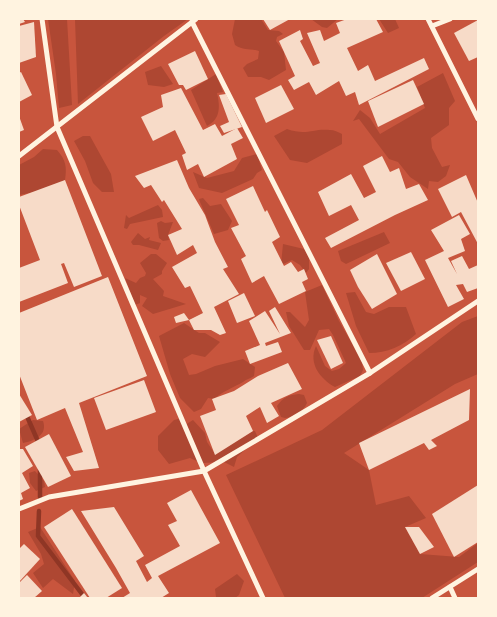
<svg xmlns="http://www.w3.org/2000/svg" width="497" height="617" font-family="Helvetica,sans-serif">
  <style>
    .green { fill: #ae4732 }
    .lines { fill: none; stroke-linecap: round; stroke-linejoin: round }
    .stream { stroke: #8f3625; stroke-width: 4.5 }
    .building { fill: #f7dbc8 }
    .minor { stroke: #fff3e0; stroke-width: 5 }
  </style>
  <rect width="100%" height="100%" fill="#c8553d"/>
  <g class="green">
    <path d="M48,19H67L72,105L59,108L56,74Z"/>
    <path d="M75,19H188L164,36L78,104Z"/>
    <path d="M235,19H261L268,30L279,31L283,34L277,37L276,41L284,52L286,70L269,80L261,77H248L243,68L247,64L258,59L259,51C249,48 244,51 235,45L232,34Z"/>
    <path d="M311,19H338L327,28L322,27Z"/>
    <path d="M379,19H395L399,28L388,33Z"/>
    <path d="M161,66L173,84L164,87L148,85L145,72Z"/>
    <path d="M443,73L455,101L449,108V125L431,138L432,148L442,167L450,165L446,176L438,182L429,181L428,189L410,177L398,162L389,159L359,119L353,121L360,110L370,118L380,134L425,108L417,87Z"/>
    <path d="M216,74L223,92L217,93C220,106 221,119 207,126L191,90Z"/>
    <path d="M287,129C307,136 313,128 330,130C334,130 338,132 342,134V144L307,163L290,160L274,136Z"/>
    <path d="M83,136H90L111,174L114,192H102L93,183L85,161L74,141Z"/>
    <path d="M43,149L57,150C66,160 67,167 65,180L50,189L19,195V165L34,157Z"/>
    <path d="M257,154L262,170L257,173L253,179L222,193L199,188L193,172L207,178L234,171L242,158Z"/>
    <path d="M203,198L210,206L221,204L232,221L228,230L214,234L200,202L199,199Z"/>
    <path d="M158,205L162,210L163,217L130,224L127,229L124,228L126,215L129,218Z"/>
    <path d="M161,221L165,223L173,222L168,235L169,240L163,241L159,238L157,223Z"/>
    <path d="M384,232L390,243L346,264L341,261L338,251Z"/>
    <path d="M138,233L145,239L150,237L149,240L161,243L158,250L139,245H133L131,242Z"/>
    <path d="M283,244L304,249L309,258V269L306,273L300,265L292,260L281,265Z"/>
    <path d="M151,254H156L167,263L162,271V274L153,279L164,291L163,296L186,304L153,314L142,306L147,298L140,295V303L135,305L125,278L136,283L140,278L145,276L146,273L140,263Z"/>
    <path d="M322,285L339,321L362,361L363,370L360,376L335,387C320,379 308,363 316,346L325,366L332,371L339,369L346,363L333,335L329,329L319,330L310,350H304L289,326L286,312H290L305,327L309,320L305,292Z"/>
    <path d="M355,292L366,312L374,314L389,307H406L416,334C403,346 387,353 369,353L356,326L346,293Z"/>
    <path d="M478,316V374L455,384L344,453L369,470L376,505L409,496L426,518L405,527L420,554L459,557L478,543V562L422,598H285L226,475L322,430L462,322Z"/>
    <path d="M184,323L199,333H205L220,342L205,357L192,354L183,359L189,375L196,374L215,366L243,359L255,367L254,376C250,379 246,379 243,382C234,387 222,392 214,399L208,398L201,409L194,412L180,398L170,374L159,336Z"/>
    <path d="M299,394L304,395L307,403C303,412 294,417 285,418L281,417L277,406C283,397 289,395 299,394Z"/>
    <path d="M182,418L185,425L193,420L205,433L207,442L215,454L253,431H255L258,438L237,457L234,467L224,462L201,463L190,458L169,464L158,450V436L174,420Z"/>
    <path d="M33,420L43,421C48,435 34,441 23,443L19,429Z"/>
    <path d="M35,471L44,481L45,487L36,491L30,483L29,473Z"/>
    <path d="M40,527L75,581L73,594L53,579L43,588L33,573L44,564L41,554L28,532Z"/>
    <path d="M237,574L244,581L239,595L235,598L216,597L215,589Z"/>
  </g>
  <g class="lines">
    <g class="stream">
      <path d="M26,414L40,446"/>
      <path d="M40,468V497"/>
      <path d="M39,511L38,536L85,598"/>
    </g>
  </g>
  <g class="building">
    <path d="M19,19H23L25,22L19,24Z"/>
    <path d="M263,19H290L270,30Z"/>
    <path d="M347,19H376L383,32L347,48L358,71L368,65L375,81L424,58L429,69L359,105L355,92L346,96L339,81L316,95L309,82L294,90L288,80L295,76L279,41L300,30L303,39L300,41L313,66L320,63L307,33L320,30L324,41L340,33L336,23Z"/>
    <path d="M478,20V57L469,61L454,33Z"/>
    <path d="M34,22L36,57L19,63V26Z"/>
    <path d="M195,51L208,79L186,90L183,85H179L168,64Z"/>
    <path d="M21,72L32,95L19,102V73Z"/>
    <path d="M413,80L424,104L378,127L368,101Z"/>
    <path d="M281,85L294,109L266,123L255,98Z"/>
    <path d="M181,88L203,130L215,124L222,136L237,128L243,138L231,144L237,159L204,177L198,164L187,170L182,155L186,153L175,130L153,141L141,117L163,107L161,95Z"/>
    <path d="M226,94L242,127L224,133L220,126L229,122L219,95Z"/>
    <path d="M19,116L24,130L19,132Z"/>
    <path d="M382,156L390,172L399,168L406,189L419,184L428,200L395,215L331,248L325,238L359,220L351,205L329,216L318,192L351,174L364,198L376,192L363,166Z"/>
    <path d="M177,160L189,188L205,215L215,242L228,267L223,269L239,294L214,307L226,333L220,335L211,330H194L189,320L203,313L190,286L185,288L172,267L197,253L193,245L177,255L168,235L182,229L164,200L162,202L151,185L144,188L135,176Z"/>
    <path d="M466,175L478,203V244L461,212L452,217L438,189Z"/>
    <path d="M65,180L102,276L74,287L64,263L61,264L68,283L19,302V268L40,260L19,205V197Z"/>
    <path d="M253,186L265,212L267,210L280,237L272,242L284,266L291,262L298,272L304,269L308,279L302,282L306,291L279,304L264,276L252,283L241,259L246,256L231,228L239,225L226,199Z"/>
    <path d="M459,215L470,234L461,239L465,251L448,258L457,274L451,261L462,256L469,269L478,265V288L467,292L463,284L456,285L464,299L448,307L425,260L444,251L431,230Z"/>
    <path d="M411,252L425,279L401,291L386,263Z"/>
    <path d="M377,254L397,294L372,309L358,287L350,270Z"/>
    <path d="M108,277L147,376L79,403L99,468L74,471L66,457L83,452L65,408L37,420L19,374V313Z"/>
    <path d="M244,293L255,316L237,323L228,301Z"/>
    <path d="M275,307L291,333L265,343L266,346L278,342L282,352L250,364L245,351L260,345L249,321L265,311L280,334L269,311Z"/>
    <path d="M184,313L189,320L176,323L174,317Z"/>
    <path d="M331,336L343,363L331,369L317,340Z"/>
    <path d="M288,363L302,389L271,403L279,416L267,423L260,407L246,416L253,431L215,455L200,416L216,410L212,399L234,391L258,376Z"/>
    <path d="M144,380L156,412L106,430L94,398Z"/>
    <path d="M470,389L469,420L431,440L437,446L429,450L424,443L369,470L359,443Z"/>
    <path d="M19,394L32,415L19,422Z"/>
    <path d="M49,434L71,476L48,487L25,447Z"/>
    <path d="M19,449H23L33,466L22,473L30,488L21,493L23,499L19,501Z"/>
    <path d="M478,485V542L454,557L432,514Z"/>
    <path d="M191,490L220,543L158,576L169,593L161,598H122L130,593L116,568L81,511L114,507L144,556L136,561L147,582L152,578L145,565L180,546L168,525L177,521L167,503Z"/>
    <path d="M72,509L122,588L106,598H90L44,527Z"/>
    <path d="M405,527H419L434,547L420,554Z"/>
    <path d="M24,544L40,559L19,582V549Z"/>
    <path d="M27,575L42,591L34,598H19V583Z"/>
    <path d="M84,593L88,598H79Z"/>
  </g>
  <g class="lines">
    <g class="minor">
      <path d="M42,19L57,127L204,471L263,598"/>
      <path d="M428,19L478,119"/>
      <path d="M192,22L370,373"/>
      <path d="M432,26L450,19"/>
      <path d="M19,156L196,19"/>
      <path d="M19,509L49,497L204,471L370,373L478,301"/>
      <path d="M450,587L455,598"/>
      <path d="M432,598L478,569"/>
    </g>
  </g>
  <rect width="497" height="617" fill="none" stroke="#fff3e0" stroke-width="40"/>
</svg>
